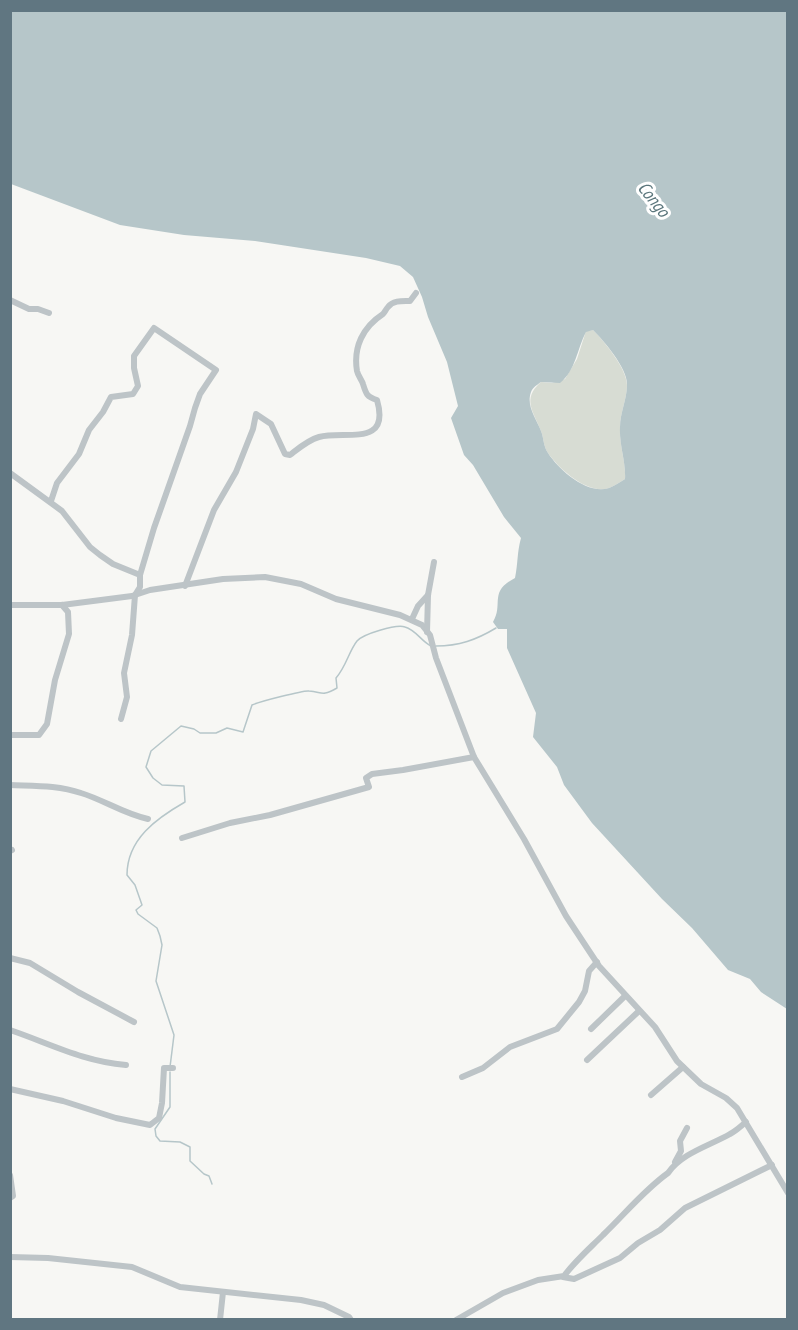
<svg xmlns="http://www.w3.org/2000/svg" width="798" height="1330" font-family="'PT Sans Narrow',sans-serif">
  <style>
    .green { fill: #d7dcd3 }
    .water { fill: #b6c6c9; fill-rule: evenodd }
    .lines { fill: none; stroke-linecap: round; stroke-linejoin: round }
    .stream { stroke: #b6c6c9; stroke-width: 1.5 }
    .street { stroke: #bdc4c7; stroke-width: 6 }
    .labels { text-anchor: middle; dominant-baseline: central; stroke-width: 6; stroke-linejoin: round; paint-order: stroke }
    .water-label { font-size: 18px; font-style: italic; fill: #5b767c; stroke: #fff }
  </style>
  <rect width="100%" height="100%" fill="#f7f7f4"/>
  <path class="green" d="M593,330C604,341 627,369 627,385C627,399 620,413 620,427C619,445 626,462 625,479C620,482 614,486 609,488C588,495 559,469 548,453C543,446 544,438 541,431C534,412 521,399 541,382L552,383L565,379L577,359L586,331Z"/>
  <path class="water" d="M10,11H787V1009L761,992L750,979L728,970L692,928L662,899L592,823L564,785L557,767L533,737L536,713L507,648V629H498L493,622C504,604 488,592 515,578C518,564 517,552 521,538L504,517L473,465L464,455L451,418L458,406L447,362L428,317L422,297L413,277L400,266L366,258L255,241L184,235L120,225L11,184ZM593,330C604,341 628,369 627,385C627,399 620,413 620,427C619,445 626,462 625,479C620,482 614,486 609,488C587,495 559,470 548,453C543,446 544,438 541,431C536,418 526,406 531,392C533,387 537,385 541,382L560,383C576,370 577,349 586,332Z"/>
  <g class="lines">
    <g class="stream">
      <path d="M436,646C459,646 476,640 496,628"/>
      <path d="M170,1067L174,1035L156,981L162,945L160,936L157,928L138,914L136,910L142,905L135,885L127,875C127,839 157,818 185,802L184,786L162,785L153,778L146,767L151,751L181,726L194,729L200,733H216L227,728L243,732L252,705C258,702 304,690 309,691C323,692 321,697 337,688L336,678C346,667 349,651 357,641C363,634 396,624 405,627C416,630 421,641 431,646"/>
      <path d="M170,1072V1107L155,1129L156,1136L160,1141L180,1142L190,1147V1161L204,1174L209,1176L212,1184"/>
    </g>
    <g class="street">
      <path d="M10,300L29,309H38L49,313"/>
      <path d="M10,473L62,511L90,547L100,555L113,564L140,575"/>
      <path d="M51,501L57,483L79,454L89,430L103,412L111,397L133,394L138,386L134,368V356L154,328L216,370L200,394L195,408L190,426L154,528L140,575V587L135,595L132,635L124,673L127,697L121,719"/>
      <path d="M185,586L214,510L236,472L253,429L256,414L271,424L285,454L290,455C299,448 308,440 319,437C344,430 391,448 377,400C367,397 366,394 363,384C362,380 358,376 357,371C353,347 363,327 383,314C385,312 386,309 388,307C393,300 403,301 410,301L416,293"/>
      <path d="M10,605H62L132,596L150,590L223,579L265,577L301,584L336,599L400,615L422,625L430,635L436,658L474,757L524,839L566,916L599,966L655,1027L677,1061L701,1084L726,1098L737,1108L788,1193"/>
      <path d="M412,619L418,606L428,595"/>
      <path d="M427,632L428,595L434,562"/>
      <path d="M10,735H39L47,724L55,680L69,634L68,612L62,605"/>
      <path d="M10,785C35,786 58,785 81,793C104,800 124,814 148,819"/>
      <path d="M182,838L230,823L270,815L369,787L366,778L372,774L403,770L474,757"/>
      <path d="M10,851L12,850"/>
      <path d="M10,958L30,963L78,992L134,1022"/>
      <path d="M591,1029L625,996"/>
      <path d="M10,1030C51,1044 82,1061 126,1065"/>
      <path d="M587,1060L639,1011"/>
      <path d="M462,1077L483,1068L510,1047L557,1029L579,1002L585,991L589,971L597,962"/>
      <path d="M10,1089L63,1101L116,1118L150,1125L159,1118L162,1103L164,1068H173"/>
      <path d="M651,1095L683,1067"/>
      <path d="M675,1162L681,1151L680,1141L687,1128"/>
      <path d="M10,1175L13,1196L10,1198"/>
      <path d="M10,1257L48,1258L132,1267L180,1287L301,1300L324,1305L349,1317L351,1320"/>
      <path d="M563,1277L574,1279L620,1258L638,1243L660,1230L685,1208L772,1165"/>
      <path d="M220,1320L223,1292"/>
      <path d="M456,1320L503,1293L538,1280L564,1276C576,1260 589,1249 603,1235C625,1214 643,1191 668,1173C682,1153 709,1146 730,1134C736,1131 741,1126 746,1122"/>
    </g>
  </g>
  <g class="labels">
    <g class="water-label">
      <text transform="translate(654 199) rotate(51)">Congo</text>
    </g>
  </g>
  <rect width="798" height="1330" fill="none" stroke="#607681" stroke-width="24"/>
</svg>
